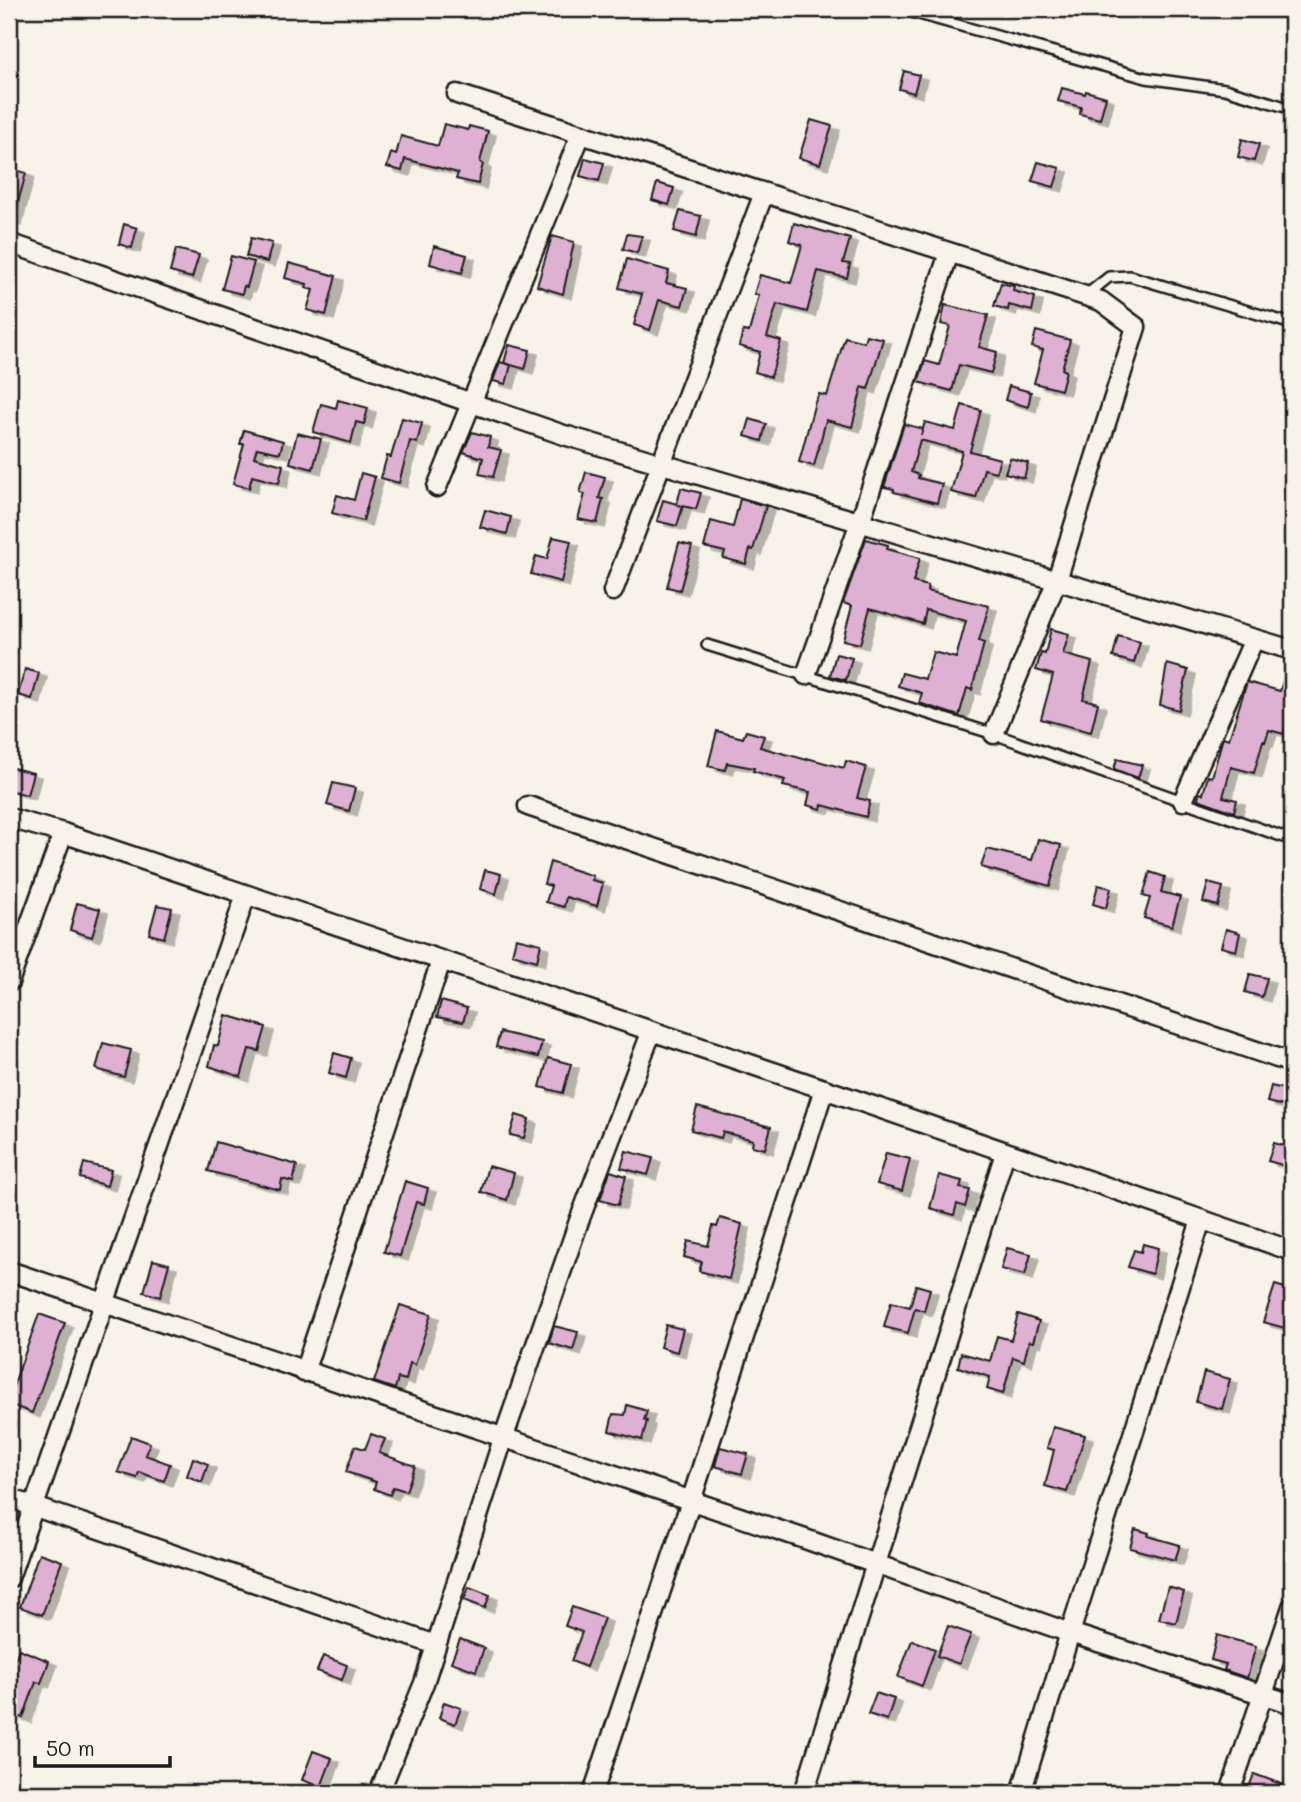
<svg xmlns="http://www.w3.org/2000/svg" width="1301" height="1802" font-family="Mali,sans-serif">
  <style>
    .building { fill: #deb0d2; stroke: #1c1c1c; stroke-width: 2; filter: url(#shadow) }
    .lines { fill: none; stroke-linecap: round; stroke-linejoin: round }
    .service-casing { stroke: #1c1c1c; stroke-width: 14 }
    .minor-casing { stroke: #1c1c1c; stroke-width: 23 }
    .service { stroke: #f7f3e8; stroke-width: 9 }
    .minor { stroke: #f7f3e8; stroke-width: 18 }
  </style>
  <defs>
    <filter id="shadow"><feDropShadow dx="8" dy="4.5" stdDeviation="0" flood-color="#0004"/></filter>
  </defs>
  <rect width="100%" height="100%" fill="#f7f3e8"/>
  <filter id="ink" filterUnits="userSpaceOnUse"><feTurbulence type="fractalNoise" baseFrequency=".0143" numOctaves="2"/><feDisplacementMap in="SourceGraphic" scale="14" xChannelSelector="R" yChannelSelector="G"/><feConvolveMatrix kernelMatrix="1 2 1 2 8 2 1 2 1" color-interpolation-filters="sRGB"/></filter>
  <g filter="url(#ink)">
    <g class="building">
      <path d="M904,71L919,75L914,93L899,89Z"/>
      <path d="M1062,88L1085,94L1086,91L1106,97L1100,119L1080,114L1081,107L1058,101Z"/>
      <path d="M811,120L832,126L820,164L799,158Z"/>
      <path d="M444,124L468,130L469,126L488,131L480,162L483,164L478,184L456,179L458,173L405,159L402,171L387,167L391,153L396,155L401,136L438,146Z"/>
      <path d="M1242,139L1259,144L1254,161L1238,157Z"/>
      <path d="M585,158L604,163L599,181L580,176Z"/>
      <path d="M1038,162L1060,168L1054,187L1032,181Z"/>
      <path d="M9,168L26,173L13,221L9,220Z"/>
      <path d="M657,183L674,188L669,205L652,200Z"/>
      <path d="M680,211L701,216L696,237L674,231Z"/>
      <path d="M794,223L850,239L843,263L850,264L847,278L818,271L807,312L777,304L767,337L781,341L771,377L755,372L760,352L739,346L743,331L749,332L759,295L754,294L760,275L791,283L802,245L789,241Z"/>
      <path d="M124,224L137,228L132,248L119,244Z"/>
      <path d="M627,234L642,236L637,253L623,249Z"/>
      <path d="M552,236L574,242L563,294L537,286Z"/>
      <path d="M251,238L272,243L267,262L246,256Z"/>
      <path d="M434,246L467,255L462,273L430,264Z"/>
      <path d="M176,249L199,255L192,278L170,272Z"/>
      <path d="M231,256L254,262L247,287L244,286L242,294L222,289Z"/>
      <path d="M627,259L669,271L666,283L687,288L682,306L659,300L650,330L634,325L642,294L619,288Z"/>
      <path d="M289,263L336,276L326,315L307,310L313,290L306,288L307,284L285,278Z"/>
      <path d="M1001,283L1014,286L1013,291L1035,297L1032,311L1009,305L1008,310L994,306Z"/>
      <path d="M945,305L988,315L979,347L997,352L991,373L959,365L952,391L918,382L925,361L939,365L950,326L941,324Z"/>
      <path d="M1036,331L1070,340L1062,369L1066,371L1061,390L1034,383L1043,350L1032,347Z"/>
      <path d="M866,335L883,339L868,389L862,387L852,427L826,420L814,466L799,462L815,402L819,394L827,396L845,337L864,342Z"/>
      <path d="M509,345L530,350L525,369L504,363Z"/>
      <path d="M500,362L511,365L506,384L493,381Z"/>
      <path d="M1009,386L1031,392L1028,407L1005,400Z"/>
      <path d="M338,400L368,408L364,424L356,422L351,443L313,432L321,404L336,408Z"/>
      <path d="M962,405L981,410L970,451L1000,459L996,472L984,469L976,498L951,492L962,451L920,440L911,472L919,475L918,478L942,484L937,503L894,492V489L884,487L904,424L923,429L921,435L925,422L955,430Z"/>
      <path d="M402,418L422,423L417,443L410,441L399,483L381,478L387,456L391,457Z"/>
      <path d="M750,419L766,424L762,441L745,436Z"/>
      <path d="M244,430L283,441L280,453L257,448L254,457L283,465L279,483L252,476L249,488L233,484L244,444H240Z"/>
      <path d="M472,432L490,437L488,447L501,450L493,477L479,474L483,458L463,452Z"/>
      <path d="M297,433L321,439L313,469L290,463Z"/>
      <path d="M1010,458L1028,463L1024,478L1005,473Z"/>
      <path d="M586,472L605,477L599,498L603,499L597,523L578,519L585,494L580,493Z"/>
      <path d="M361,473L375,477L363,521L332,513L337,495L354,500Z"/>
      <path d="M681,488L701,493L696,509L678,505L683,506L677,526L657,521L663,500L677,504Z"/>
      <path d="M740,499L766,506L753,550L750,549L746,564L723,558L725,552L704,547L711,521L733,527Z"/>
      <path d="M485,510L511,517L507,534L480,527Z"/>
      <path d="M553,537L571,541L561,582L531,574L536,556L547,559Z"/>
      <path d="M866,539L888,545L887,549L920,558L913,582L928,586L927,591L989,606L979,641L984,643L977,670L972,690L967,688L959,716L919,703L922,693L898,686L902,673L925,679L933,652L956,658L966,621L926,610L923,624L870,608L860,644L843,640L852,606L843,603Z"/>
      <path d="M679,543L692,546L680,590L667,587Z"/>
      <path d="M1051,629L1069,634L1063,654L1092,662L1083,699L1098,703L1091,732L1041,719L1053,675L1036,670L1041,653L1045,654Z"/>
      <path d="M1118,636L1140,642L1134,663L1113,657Z"/>
      <path d="M836,654L852,658L846,680L830,676Z"/>
      <path d="M1167,664L1188,670L1179,710L1160,705Z"/>
      <path d="M1288,664L1292,665V704L1284,734L1269,730L1265,742L1263,741L1254,773L1231,767L1223,797L1237,800L1234,812L1198,799L1199,793L1203,794L1208,776L1212,777L1223,737L1229,739L1247,682L1280,691Z"/>
      <path d="M25,669L39,673L32,699L18,695Z"/>
      <path d="M717,731L743,738L746,731L764,736L760,747L807,760V758L844,768L846,761L866,767L857,798L870,801L866,817L822,805L821,809L807,805L810,792L783,786L785,780L753,771L754,768L727,763L725,770L708,766Z"/>
      <path d="M1117,759L1142,765L1138,778L1114,769Z"/>
      <path d="M9,767L33,773L27,795L9,790Z"/>
      <path d="M333,783L355,788L349,811L327,805Z"/>
      <path d="M1038,839L1061,845L1050,886L981,867L987,849L1032,860Z"/>
      <path d="M550,862L593,876L592,880L603,883L597,906L566,897L564,907L546,902L551,886L544,884Z"/>
      <path d="M485,870L501,874L496,894L480,889Z"/>
      <path d="M1150,872L1165,877L1161,892L1180,897L1172,926L1144,918L1150,898L1143,896Z"/>
      <path d="M1208,883L1223,887L1218,906L1203,902Z"/>
      <path d="M1098,885L1111,888L1106,908L1093,904Z"/>
      <path d="M77,903L100,909L92,937L70,930Z"/>
      <path d="M157,905L172,908L164,938L149,934Z"/>
      <path d="M1226,929L1240,933L1236,951L1221,947Z"/>
      <path d="M516,938L541,944L537,961L512,954Z"/>
      <path d="M1250,974L1267,978L1262,997L1245,992Z"/>
      <path d="M441,1001L467,1008L463,1022L437,1017Z"/>
      <path d="M226,1015L266,1027L259,1051L249,1049L241,1077L209,1066L214,1045L218,1046Z"/>
      <path d="M500,1032L542,1042L538,1057L496,1047Z"/>
      <path d="M103,1043L131,1050L124,1077L96,1069Z"/>
      <path d="M334,1053L351,1058L346,1078L329,1073Z"/>
      <path d="M548,1058L571,1064L563,1093L540,1087Z"/>
      <path d="M1271,1086L1292,1091V1108L1267,1102Z"/>
      <path d="M697,1107L771,1127L765,1149L752,1146L753,1140L723,1132L721,1138L691,1130Z"/>
      <path d="M516,1115L529,1119L524,1138L510,1135Z"/>
      <path d="M216,1142L297,1165L293,1182L282,1179L280,1190L208,1171Z"/>
      <path d="M1274,1143L1292,1148V1168L1268,1161Z"/>
      <path d="M626,1151L653,1158L648,1175L621,1168Z"/>
      <path d="M886,1153L910,1159L902,1191L877,1184Z"/>
      <path d="M84,1163L111,1170L107,1186L80,1178Z"/>
      <path d="M488,1166L514,1173L507,1200L481,1192Z"/>
      <path d="M610,1171L626,1176L618,1205L600,1200Z"/>
      <path d="M939,1175L962,1181L960,1188L970,1190L965,1207L957,1204L954,1215L930,1208Z"/>
      <path d="M405,1181L428,1188L424,1204L416,1202L400,1256L384,1252Z"/>
      <path d="M720,1218L742,1224L729,1279L699,1271L702,1262L684,1257L688,1241L708,1246L713,1226L717,1227Z"/>
      <path d="M1143,1244L1158,1248L1152,1274L1128,1267L1134,1250L1141,1252Z"/>
      <path d="M1007,1248L1031,1254L1025,1275L1001,1269Z"/>
      <path d="M153,1260L169,1264L160,1297L144,1292Z"/>
      <path d="M916,1285L930,1289L924,1311L915,1308L908,1333L884,1327L891,1302L910,1307Z"/>
      <path d="M1275,1285L1292,1290V1330L1263,1322Z"/>
      <path d="M400,1305L431,1314L415,1365L410,1363L406,1380L398,1378L395,1389L374,1382Z"/>
      <path d="M39,1314L65,1323L32,1413L9,1404V1398Z"/>
      <path d="M1018,1314L1039,1321L1033,1342L1029,1341L1024,1361L1013,1357L1003,1394L987,1389L990,1377L958,1367L961,1353L990,1361L997,1336L1011,1340Z"/>
      <path d="M666,1325L683,1329L677,1352L660,1347Z"/>
      <path d="M554,1326L578,1332L573,1350L549,1343Z"/>
      <path d="M1204,1372L1230,1379L1222,1409L1196,1402Z"/>
      <path d="M627,1405L647,1411L644,1420L647,1421L642,1440L609,1431L613,1414L625,1415Z"/>
      <path d="M1053,1427L1085,1435L1067,1492L1045,1486L1054,1450L1047,1448Z"/>
      <path d="M371,1434L385,1439L379,1453L415,1466L406,1491L393,1487L390,1495L374,1489L376,1482L346,1472L355,1446L365,1449Z"/>
      <path d="M131,1436L150,1443L145,1455L170,1464L164,1481L139,1472L137,1478L118,1472Z"/>
      <path d="M720,1447L748,1454L742,1474L715,1466Z"/>
      <path d="M193,1458L208,1464L202,1482L187,1476Z"/>
      <path d="M1135,1529L1149,1533L1148,1536L1180,1545L1175,1560L1130,1548Z"/>
      <path d="M39,1553L62,1561L42,1615L20,1607Z"/>
      <path d="M469,1587L490,1595L485,1608L464,1600Z"/>
      <path d="M1168,1587L1184,1592L1176,1623L1159,1619Z"/>
      <path d="M572,1607L604,1618L586,1667L571,1661L582,1632L565,1626Z"/>
      <path d="M948,1626L971,1634L959,1664L937,1656Z"/>
      <path d="M1217,1635L1256,1646L1247,1678L1224,1670L1226,1664L1211,1660Z"/>
      <path d="M460,1639L484,1648L476,1671L451,1662Z"/>
      <path d="M912,1640L935,1649L922,1686L898,1677Z"/>
      <path d="M19,1649L49,1661L41,1683L36,1682L23,1718L9,1713V1695L15,1677L9,1675Z"/>
      <path d="M323,1656L347,1665L342,1680L317,1671Z"/>
      <path d="M876,1693L894,1699L887,1720L868,1714Z"/>
      <path d="M444,1702L461,1708L455,1724L439,1718Z"/>
      <path d="M313,1751L332,1758L321,1787L302,1780Z"/>
      <path d="M1254,1774L1292,1788V1793H1257L1248,1790Z"/>
    </g>
    <g class="lines">
      <g class="service-casing">
        <g id="service">
          <path d="M901,9L1146,78L1225,89L1292,109"/>
          <path d="M1085,296L1109,277L1130,276L1292,324"/>
          <path d="M707,645L994,734L1292,840"/>
        </g>
      </g>
      <g class="minor-casing">
        <g id="minor">
          <path d="M457,94L581,134"/>
          <path d="M9,243L564,435L1292,650"/>
          <path d="M437,487L581,134L1101,301L1136,327L1057,580L994,734"/>
          <path d="M613,591L764,193"/>
          <path d="M806,675L860,522L949,253"/>
          <path d="M1183,801L1254,639"/>
          <path d="M528,806L1292,1063"/>
          <path d="M9,818L63,833L824,1089L1292,1251"/>
          <path d="M9,982L63,833"/>
          <path d="M9,1271L805,1539L1070,1633L1292,1704"/>
          <path d="M304,1372L441,961"/>
          <path d="M9,1498L436,1645"/>
          <path d="M9,1578L246,895"/>
          <path d="M379,1793L424,1683L503,1439L579,1221L651,1033"/>
          <path d="M593,1793L691,1501L824,1089"/>
          <path d="M804,1793L1005,1153"/>
          <path d="M1021,1793L1070,1633L1201,1220"/>
          <path d="M1230,1793L1292,1607"/>
        </g>
      </g>
      <use href="#service" class="service"/>
      <use href="#minor" class="minor"/>
    </g>
  </g>
  <rect width="1301" height="1802" fill="none" stroke="#f7f3e8" stroke-width="35"/>
  <rect x="18" y="18" width="1266" height="1767" fill="none" stroke="#1c1c1c" stroke-width="2.5" filter="url(#ink)"/>
  <path d="M35 1756v10h135v-10" fill="none" stroke="#1c1c1c" stroke-width="3.5"/>
  <text x="46" y="1756" font-size="21" fill="#1c1c1c" stroke="#f7f3e8" stroke-width="5" paint-order="stroke">50 m</text>
</svg>
